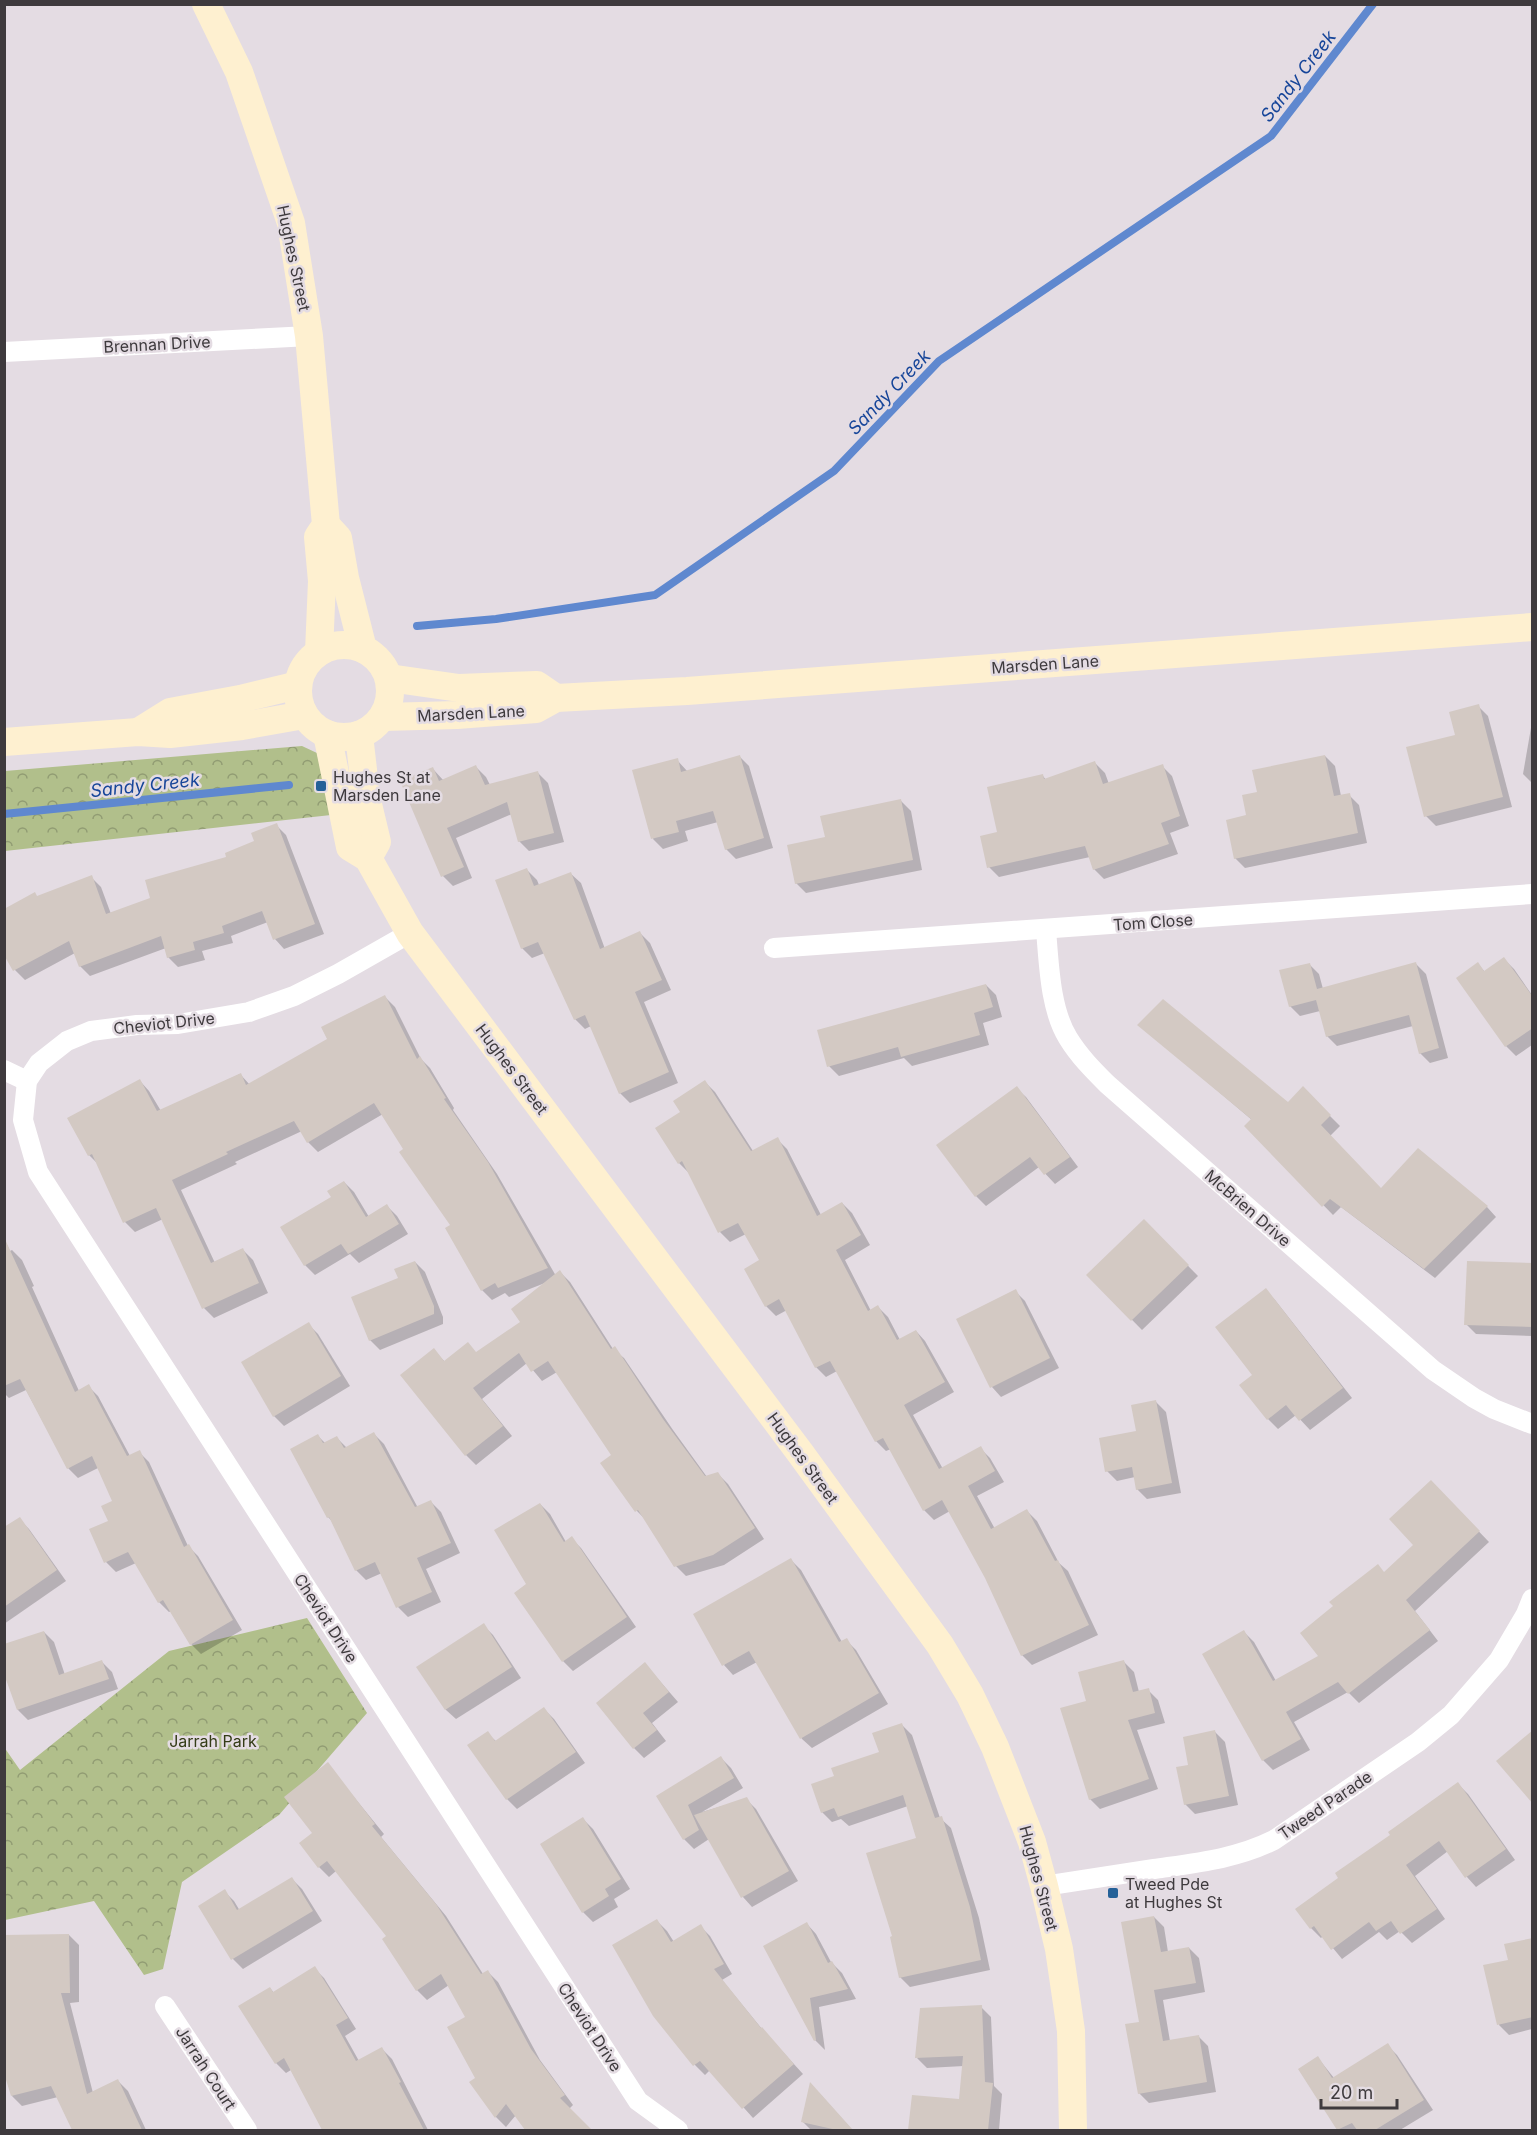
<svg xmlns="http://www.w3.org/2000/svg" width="1537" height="2135" font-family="Inter,sans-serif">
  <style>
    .park { fill: url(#park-crowns) }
    .shadow { fill: #0003 }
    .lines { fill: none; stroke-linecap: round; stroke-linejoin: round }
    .stream { stroke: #5f88cf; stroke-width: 8 }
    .building { fill: #d3c9c3 }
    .street { stroke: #fff; stroke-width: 20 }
    .secondary { stroke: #fef0d0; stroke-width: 28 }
    .poi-dot { fill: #256198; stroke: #e4dce3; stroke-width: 2 }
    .labels { text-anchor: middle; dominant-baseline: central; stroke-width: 5; stroke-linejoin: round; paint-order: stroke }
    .street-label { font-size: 16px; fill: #3e3a3d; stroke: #e4dce3 }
    .poi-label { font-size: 16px; fill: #3e3a3d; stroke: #e4dce3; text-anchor: start }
    .park-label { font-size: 16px; fill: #343c17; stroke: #e4dce3 }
    .water-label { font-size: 18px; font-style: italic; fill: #164599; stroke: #e4dce3 }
  </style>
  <defs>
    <pattern id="park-crowns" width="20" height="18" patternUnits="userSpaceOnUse" patternTransform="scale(1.5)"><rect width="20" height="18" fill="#b1bf8b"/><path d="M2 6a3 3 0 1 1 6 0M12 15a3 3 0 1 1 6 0" fill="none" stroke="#919c73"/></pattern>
  </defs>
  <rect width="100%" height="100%" fill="#e4dce3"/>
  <g class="park">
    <path d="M302,746L317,753L331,815L5,851V771Z"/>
    <path d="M307,1618L367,1713L279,1815L182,1882L163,1969L144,1975L94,1901L5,1920L4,1782L6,1781L5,1778L4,1747L20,1770L169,1651Z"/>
  </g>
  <g class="shadow">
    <path d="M1478,706L1488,716L1512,807L1436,826L1426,816L1457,736Z"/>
    <path d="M1532,722V783L1523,774Z"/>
    <path d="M739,756L749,766L773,848L736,859L726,849L718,822L685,831L688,841L663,849L653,839L677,760L688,772Z"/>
    <path d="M1325,756L1335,766L1341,796L1349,795L1359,805L1367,843L1245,868L1235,858L1248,816L1258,794Z"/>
    <path d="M1095,763L1105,773L1109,784L1162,766L1172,776L1189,826L1170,833L1178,854L1104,879L1094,869L1090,857L999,877L989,867L999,833L1043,776L1046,780Z"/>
    <path d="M476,767L486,777L490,785L538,773L548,783L564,842L529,851L519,841L512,814L456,838L472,878L453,886L443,876L433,769L444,781Z"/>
    <path d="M901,801L911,811L922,870L806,893L796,883L827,838Z"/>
    <path d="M276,825L286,835L324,934L284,949L275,939L268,922L231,936L233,943L202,951L205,960L178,967L168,957L166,948L90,976L80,966L75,953L25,980L15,970L4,952L38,897L91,877L101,887L111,914L152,899L256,842Z"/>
    <path d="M527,870L537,880L539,885L571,874L581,883L605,949L640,933L650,943L671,990L644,1002L678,1083L630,1103L620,1093L591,1026L585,1029L575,1019L545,953L532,958L522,948Z"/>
    <path d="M1504,959L1514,969L1532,995V1045L1516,1056L1506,1046L1478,964L1485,972Z"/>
    <path d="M1309,964L1319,974L1323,989L1416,964L1426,974L1448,1058L1430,1063L1420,1053L1413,1026L1337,1046L1327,1036L1320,1011L1300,1016L1290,1006Z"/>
    <path d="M986,985L996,995L1002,1017L983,1023L989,1045L912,1066L904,1058L839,1076L829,1066Z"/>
    <path d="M385,997L395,1007L421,1059L430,1068L454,1108L453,1110L497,1174L556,1276L560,1272L570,1282L613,1349L624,1358L673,1430L707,1477L718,1474L728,1484L764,1539L724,1565L686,1576L676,1566L646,1520L637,1511L613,1456L557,1372L542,1381L527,1363L482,1399L512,1436L476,1465L466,1455L434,1350L445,1362L477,1354L522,1323L545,1283L509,1297L505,1293L492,1300L482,1290L452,1226L383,1114L318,1152L308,1142L302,1131L235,1162L237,1164L181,1190L215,1263L243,1250L253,1260L268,1293L214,1318L204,1308L163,1219L135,1232L125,1222L99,1165L89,1155L140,1081L149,1091L161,1111L240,1074L250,1085L329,1039Z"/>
    <path d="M1140,1025L1288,1104L1303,1089L1340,1126L1330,1136L1381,1190L1487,1207L1496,1217L1435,1278L1341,1207L1333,1215L1246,1126L1252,1120Z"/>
    <path d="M705,1082L715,1092L753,1151L777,1139L787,1149L821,1215L842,1203L852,1213L870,1245L845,1260L871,1311L878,1307L888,1317L900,1340L916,1331L925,1341L954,1392L913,1415L943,1469L980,1448L990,1458L1004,1482L977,1496L995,1529L1027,1511L1037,1521L1059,1563L1068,1571L1098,1635L1032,1665L1022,1655L986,1577L950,1511L934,1520L924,1510L891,1449L886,1451L876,1441L837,1371L826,1377L816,1367L787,1310L776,1316L766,1306L761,1261L746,1234L730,1242L720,1232L689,1173L679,1163L657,1129L682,1112Z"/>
    <path d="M1016,1088L1026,1097L1078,1167L1055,1184L1039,1167L986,1206L976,1196Z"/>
    <path d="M344,1182L354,1192L369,1217L387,1206L397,1216L408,1234L359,1263L350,1254L315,1275L305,1265L333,1198Z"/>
    <path d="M1144,1221L1198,1276L1142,1330L1088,1275Z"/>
    <path d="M4,1239L10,1251L12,1250L22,1260L34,1286L32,1287L79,1391L88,1386L98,1396L130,1456L139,1452L149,1462L188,1546L198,1556L242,1630L201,1654L191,1644L171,1611L169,1612L159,1602L136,1563L116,1572L106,1562L114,1502L98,1468L78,1478L68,1468L26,1390L9,1398L4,1393Z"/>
    <path d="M415,1262L425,1272L443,1317V1324L380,1350L370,1340L399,1278Z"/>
    <path d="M1532,1265V1336L1476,1334L1466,1324Z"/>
    <path d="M1265,1290L1275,1300L1352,1398L1310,1430L1296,1415L1278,1429L1268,1419L1254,1375Z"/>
    <path d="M1015,1291L1025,1301L1059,1368L1001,1397L992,1387Z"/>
    <path d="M308,1324L318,1334L350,1386L284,1426L274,1416Z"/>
    <path d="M1156,1402L1166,1412L1181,1493L1147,1499L1137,1489L1135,1477L1117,1481L1107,1471L1138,1432Z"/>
    <path d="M374,1434L384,1444L418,1508L431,1502L441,1512L460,1553L426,1569L441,1602L408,1617L398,1607L382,1573L366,1580L356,1570L334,1523L328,1517L318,1436L326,1444L337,1438L347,1448Z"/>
    <path d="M1441,1492L1489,1542L1415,1611L1438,1641L1359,1703L1348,1692L1294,1722L1310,1750L1273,1770L1263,1760L1204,1654L1244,1632L1254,1642L1276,1681L1320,1657L1385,1573L1415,1545Z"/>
    <path d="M540,1504L550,1514L566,1542L571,1538L581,1548L636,1627L573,1671L563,1661L516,1593L528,1584Z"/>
    <path d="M19,1519L29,1529L66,1581L4,1624V1529Z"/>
    <path d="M791,1560L801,1570L842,1642L846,1640L856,1650L888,1704L812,1748L802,1739L757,1662L733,1675L724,1665Z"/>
    <path d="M483,1625L493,1635L521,1678L456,1719L446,1710L419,1667Z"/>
    <path d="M44,1632L54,1642L65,1675L102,1662L112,1672L118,1689L28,1720L18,1710L4,1669Z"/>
    <path d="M1124,1662L1134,1672L1139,1692L1148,1690L1158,1700L1165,1723L1137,1730L1158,1789L1100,1809L1090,1799L1088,1702Z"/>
    <path d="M645,1664L678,1702L652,1723L666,1741L644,1758L634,1748Z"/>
    <path d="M544,1709L554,1719L585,1763L517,1809L507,1799L470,1745L487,1733L497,1742Z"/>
    <path d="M902,1725L912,1735L940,1818L951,1828L979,1918L990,1970L910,1987L900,1977L894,1937L918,1839L908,1806L849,1826L841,1819L832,1822L822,1812L836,1777L881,1753Z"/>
    <path d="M1215,1732L1225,1742L1238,1805L1195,1814L1185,1804L1190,1766Z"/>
    <path d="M721,1758L731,1768L743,1788L702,1812L746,1799L756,1809L798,1881L752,1907L743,1897L709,1839L694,1849L684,1839L658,1797Z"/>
    <path d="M327,1764L384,1834L381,1837L446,1916L483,1974L488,1972L498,1982L540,2060L573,2105L569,2109L590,2130H527L516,2115L506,2127L496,2117L471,2082L477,2078L467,2017L449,1985L427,2000L417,1990L388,1937L336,1871L329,1877L319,1867L314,1834Z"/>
    <path d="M1458,1784L1468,1794L1515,1860L1476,1887L1467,1877L1448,1851L1415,1876L1445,1919L1412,1943L1400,1931L1387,1940L1379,1932L1342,1959L1323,1936L1321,1938L1311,1928L1297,1909L1340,1879L1392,1835Z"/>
    <path d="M583,1819L593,1829L630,1889L614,1899L618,1907L593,1922L583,1912Z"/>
    <path d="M292,1879L302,1889L322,1921L243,1969L233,1959L200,1906L224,1891L234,1901L240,1911Z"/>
    <path d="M1154,1917L1164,1927L1168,1952L1189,1948L1199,1958L1205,1992L1163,2000L1170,2041L1198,2036L1208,2046L1216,2092L1149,2103L1139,2093L1141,2023Z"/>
    <path d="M657,1921L667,1931L674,1942L700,1926L710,1936L732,1974L722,1980L762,2029L803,2074L753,2118L710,2070L705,2075L695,2065L655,2015Z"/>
    <path d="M807,1924L816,1934L831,1962L842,1973L856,1999L819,2007L825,2050L815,2040L765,1946Z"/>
    <path d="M69,1935L79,1945V2002L70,2003L93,2093L118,2081L128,2091L146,2130H75L72,2127L58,2097L22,2106L12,2096Z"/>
    <path d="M1532,1939V2029L1509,2035L1499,2025L1509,1961Z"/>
    <path d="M314,1968L324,1978L356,2029L345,2036L359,2061L382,2049L392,2059L428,2130H323L291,2070L286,2073L276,2063L270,1988L274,1993Z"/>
    <path d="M981,2007L991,2017L994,2086L1002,2094L999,2130H910L913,2096L961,2101L964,2066L927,2068L917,2058Z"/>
    <path d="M1387,2045L1397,2055L1433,2110L1400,2130H1338L1300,2070L1318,2058L1334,2078Z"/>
    <path d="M820,2094L852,2130H811L802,2121Z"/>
  </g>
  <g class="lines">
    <g class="stream">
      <path d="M417,626L496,619L655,595L834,471L939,361L1271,136L1373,4"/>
      <path d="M4,814L289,785"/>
    </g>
  </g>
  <g class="building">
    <path d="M1479,704L1503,797L1424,817L1406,747L1455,735L1449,712Z"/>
    <path d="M740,755L764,838L725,850L713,811L676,821L679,832L651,839L632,770L678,758L681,772Z"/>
    <path d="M1325,755L1334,796L1350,793L1358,833L1234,859L1226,820L1246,815L1242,795L1257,792L1252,770Z"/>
    <path d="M1095,761L1103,784L1163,764L1180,816L1161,823L1169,844L1093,870L1085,846L987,868L980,836L997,832L987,787L1043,774L1044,779Z"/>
    <path d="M476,765L485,785L538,771L554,833L518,842L507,802L447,828L464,867L441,877L400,781L433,767L439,781Z"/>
    <path d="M901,799L913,860L795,884L787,845L825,837L820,816Z"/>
    <path d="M277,823L315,924L273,940L262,911L222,926L224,933L193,942L195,950L167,958L161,936L79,967L69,941L13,971L4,955V909L35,892L37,896L92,875L106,914L150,898L145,880L226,857L225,853L254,841L251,833Z"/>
    <path d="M527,868L534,886L571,872L600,949L640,931L662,980L635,992L669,1072L619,1094L585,1015L574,1020L538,942L521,949L495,880Z"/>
    <path d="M1504,957L1533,997V1028L1505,1047L1456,978L1478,962L1484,971Z"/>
    <path d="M1416,962L1439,1048L1419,1054L1409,1015L1326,1037L1316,1000L1289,1007L1279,970L1310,963L1317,989Z"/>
    <path d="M986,984L993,1007L974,1013L980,1035L901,1057L898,1047L827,1067L817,1030Z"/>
    <path d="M385,995L417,1059L420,1056L446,1098L444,1099L488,1162L548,1268L498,1288L495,1283L481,1291L445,1228L450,1225L399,1152L403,1149L374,1103L307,1143L294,1121L226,1152L228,1154L172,1180L211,1263L243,1248L259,1283L202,1309L156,1208L123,1223L92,1154L88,1156L67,1118L140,1079L157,1111L241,1073L246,1085L327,1039L321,1027Z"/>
    <path d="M1163,999L1288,1102L1303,1086L1331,1115L1321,1125L1381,1188L1418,1148L1488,1206L1424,1269L1330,1199L1322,1207L1244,1126L1251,1119L1137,1025Z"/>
    <path d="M705,1080L751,1151L778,1137L817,1216L842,1202L861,1235L836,1250L868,1311L878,1305L897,1340L916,1330L945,1382L904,1405L939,1469L981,1446L995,1471L968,1486L991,1529L1027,1509L1055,1561L1058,1560L1089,1625L1021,1656L985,1578L942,1500L923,1511L883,1438L875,1442L830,1361L815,1368L779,1299L765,1307L744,1269L759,1260L738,1223L718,1233L682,1161L678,1164L655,1128L680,1112L673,1101Z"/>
    <path d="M1017,1086L1070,1157L1044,1175L1030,1157L975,1197L936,1145Z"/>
    <path d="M344,1181L366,1217L387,1204L399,1224L348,1254L341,1244L304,1266L280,1227L331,1197L327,1191Z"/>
    <path d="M1144,1219L1189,1265L1131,1321L1086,1275Z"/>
    <path d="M4,1237L75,1392L89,1384L127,1456L140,1450L184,1547L189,1544L233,1620L190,1645L163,1600L158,1603L128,1552L104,1563L89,1529L108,1521L101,1506L112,1501L92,1456L67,1469L20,1379L4,1386Z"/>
    <path d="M415,1261L434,1306V1314L369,1341L351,1297L398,1278L394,1269Z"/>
    <path d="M1467,1261L1533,1263V1327L1464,1325Z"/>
    <path d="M560,1270L611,1349L615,1346L663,1419L705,1476L718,1472L755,1528L713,1555L674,1567L638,1510L635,1512L600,1463L611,1455L548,1361L531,1372L519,1353L473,1388L503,1426L465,1456L400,1375L434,1348L444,1361L468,1342L476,1352L520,1322L511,1309Z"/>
    <path d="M1266,1288L1343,1388L1299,1421L1286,1405L1267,1420L1239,1385L1252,1375L1215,1327Z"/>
    <path d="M1016,1289L1050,1358L990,1388L956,1319Z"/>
    <path d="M309,1322L341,1376L273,1417L241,1362Z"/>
    <path d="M1156,1400L1172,1483L1136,1490L1132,1467L1105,1472L1099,1438L1136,1431L1131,1405Z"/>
    <path d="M374,1432L415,1507L431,1500L451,1543L417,1558L432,1592L396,1608L375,1562L355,1571L329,1517L327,1518L290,1449L318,1434L323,1443L337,1436L344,1448Z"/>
    <path d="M1431,1480L1480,1531L1406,1600L1430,1630L1348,1694L1338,1682L1286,1712L1301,1739L1262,1761L1202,1654L1244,1630L1273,1681L1318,1656L1300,1633L1333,1606L1329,1602L1378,1564L1384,1572L1413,1545L1389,1519Z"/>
    <path d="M540,1503L564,1542L572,1536L627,1617L562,1662L514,1593L526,1584L494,1530Z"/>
    <path d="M20,1517L57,1570L4,1607V1527Z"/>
    <path d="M791,1558L839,1642L847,1638L879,1693L800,1739L749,1651L722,1666L693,1614Z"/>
    <path d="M484,1623L512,1667L445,1710L416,1667Z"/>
    <path d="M44,1631L59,1675L102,1660L109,1679L17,1710L4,1674V1644Z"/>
    <path d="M1124,1660L1133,1692L1149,1688L1155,1713L1128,1720L1149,1779L1089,1800L1060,1708L1086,1701L1078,1672Z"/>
    <path d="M645,1662L669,1692L643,1713L657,1730L633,1749L596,1703Z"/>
    <path d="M544,1707L576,1752L506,1800L467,1745L488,1731L495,1741Z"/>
    <path d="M902,1723L935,1818L942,1816L970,1907L981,1960L899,1978L890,1937L892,1936L866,1853L916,1838L903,1795L838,1817L834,1808L821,1813L811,1784L834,1776L831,1768L879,1752L872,1733Z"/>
    <path d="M1215,1730L1229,1796L1184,1805L1176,1767L1188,1765L1183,1737Z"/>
    <path d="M1533,1730V1804L1496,1761Z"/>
    <path d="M721,1756L734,1778L688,1805L699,1830L683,1840L656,1796Z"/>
    <path d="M328,1762L375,1824L372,1826L436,1904L481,1974L488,1970L531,2049L565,2095L560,2098L592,2130H525L506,2104L495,2118L469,2082L475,2078L447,2027L465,2017L441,1974L416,1991L382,1939L386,1936L327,1861L318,1868L299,1843L312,1833L284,1797Z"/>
    <path d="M1458,1782L1506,1849L1465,1878L1439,1841L1406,1865L1437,1909L1400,1934L1391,1921L1376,1931L1369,1922L1331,1950L1314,1926L1310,1929L1295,1909L1338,1878L1335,1873L1390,1835L1388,1832Z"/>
    <path d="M747,1797L789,1871L741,1898L694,1815Z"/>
    <path d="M583,1817L621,1879L605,1889L609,1896L582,1913L540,1844Z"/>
    <path d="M292,1877L313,1911L231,1960L198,1906L225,1889L237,1910Z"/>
    <path d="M1154,1916L1161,1952L1189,1947L1196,1983L1154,1990L1163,2041L1199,2035L1207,2082L1138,2094L1125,2024L1139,2022L1121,1922Z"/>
    <path d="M657,1919L671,1942L701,1924L724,1964L714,1969L761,2028L762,2027L794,2064L742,2109L700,2061L693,2066L653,2016L612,1945Z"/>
    <path d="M807,1922L828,1963L832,1961L848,1989L810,1998L816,2040L814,2041L763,1946Z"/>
    <path d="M69,1934L70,1993H61L87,2094L118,2079L142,2130H72L51,2086L11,2096L4,2073V1935Z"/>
    <path d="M1533,1938V2017L1497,2025L1483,1965L1508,1960L1504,1944Z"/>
    <path d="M315,1966L348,2018L336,2025L356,2061L382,2047L401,2082L399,2083L424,2130H322L284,2058L275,2064L238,2006L270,1987L273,1992Z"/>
    <path d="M982,2005L985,2082L993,2083L988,2130H908L912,2095L959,2099L963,2056L915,2058L920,2008Z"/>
    <path d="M1388,2043L1424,2100L1375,2130H1357L1352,2123L1337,2130L1298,2069L1318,2056L1332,2078Z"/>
    <path d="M810,2082L853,2130H837L801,2122Z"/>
  </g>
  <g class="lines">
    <g class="street">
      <path d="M4,352L309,336"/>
      <path d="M1046,930C1049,964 1050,1009 1068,1038C1079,1056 1093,1070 1107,1084L1433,1370L1474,1398L1494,1409L1532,1424"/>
      <path d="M410,933L338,974L294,996L249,1012L178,1024L137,1025L91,1031L67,1041L39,1063L27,1081L23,1120L38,1172L638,2101L678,2130"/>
      <path d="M774,948L1532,894"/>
      <path d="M4,1070L27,1081"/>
      <path d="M1044,1886C1081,1880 1117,1875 1154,1869C1195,1863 1236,1859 1274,1840L1418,1742L1451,1715L1499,1660L1526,1614L1532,1599"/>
      <path d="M165,2006L247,2130"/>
    </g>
    <g class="secondary">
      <path d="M206,4L239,72L291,223L309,336L326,525L318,537L322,581L319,652"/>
      <path d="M326,525L338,538L345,578L363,649"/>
      <circle cx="344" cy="691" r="46"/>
      <path d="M389,678L459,688L537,685L556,698"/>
      <path d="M383,717L457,715L536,709L556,698L687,691L1532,627"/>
      <path d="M138,732L170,712L240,699L298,685"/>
      <path d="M327,734L350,847L368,858L410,933L801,1454L940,1645L970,1695L995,1747L1020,1811L1032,1842L1044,1886L1059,1949L1071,2031L1073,2130"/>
      <path d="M359,735L366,796L377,842L368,858"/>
      <path d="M4,742L138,732L170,734L242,726L304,715"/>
    </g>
  </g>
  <g class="poi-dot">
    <rect x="315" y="780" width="12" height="12" rx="3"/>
    <rect x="1107" y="1887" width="12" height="12" rx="3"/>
  </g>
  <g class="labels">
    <g class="street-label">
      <text transform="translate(294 258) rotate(78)">Hughes Street</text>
      <text transform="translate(157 344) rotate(-3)">Brennan Drive</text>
      <text transform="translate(1045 664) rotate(-4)">Marsden Lane</text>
      <text transform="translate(471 713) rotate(-3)">Marsden Lane</text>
      <text transform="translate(1153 922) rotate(-4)">Tom Close</text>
      <text transform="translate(164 1023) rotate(-6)">Cheviot Drive</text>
      <text transform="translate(512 1069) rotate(53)">Hughes Street</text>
      <text transform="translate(1248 1208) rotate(41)">McBrien Drive</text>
      <text transform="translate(803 1458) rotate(54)">Hughes Street</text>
      <text transform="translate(326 1618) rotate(57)">Cheviot Drive</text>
      <text transform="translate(1325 1805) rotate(-34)">Tweed Parade</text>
      <text transform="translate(1039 1878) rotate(75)">Hughes Street</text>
      <text transform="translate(590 2027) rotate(57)">Cheviot Drive</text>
      <text transform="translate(206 2068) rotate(57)">Jarrah Court</text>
    </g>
    <g class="poi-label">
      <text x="333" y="777">Hughes St at<tspan x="333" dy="18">Marsden Lane</tspan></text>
      <text x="1125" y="1884">Tweed Pde<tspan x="1125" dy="18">at Hughes St</tspan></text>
    </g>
    <g class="park-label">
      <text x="213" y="1741">Jarrah Park</text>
    </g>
    <g class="water-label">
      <text transform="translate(1298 76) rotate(-52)">Sandy Creek</text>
      <text transform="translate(889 392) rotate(-46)">Sandy Creek</text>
      <text transform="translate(145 785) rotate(-6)">Sandy Creek</text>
    </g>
  </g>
  <rect width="1537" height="2135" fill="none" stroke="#3e3a3d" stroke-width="12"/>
  <path d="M1321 2099v9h76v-9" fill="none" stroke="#3e3a3d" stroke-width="3"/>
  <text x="1330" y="2099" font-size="18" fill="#3e3a3d" stroke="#e4dce3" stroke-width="4.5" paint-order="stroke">20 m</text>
</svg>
